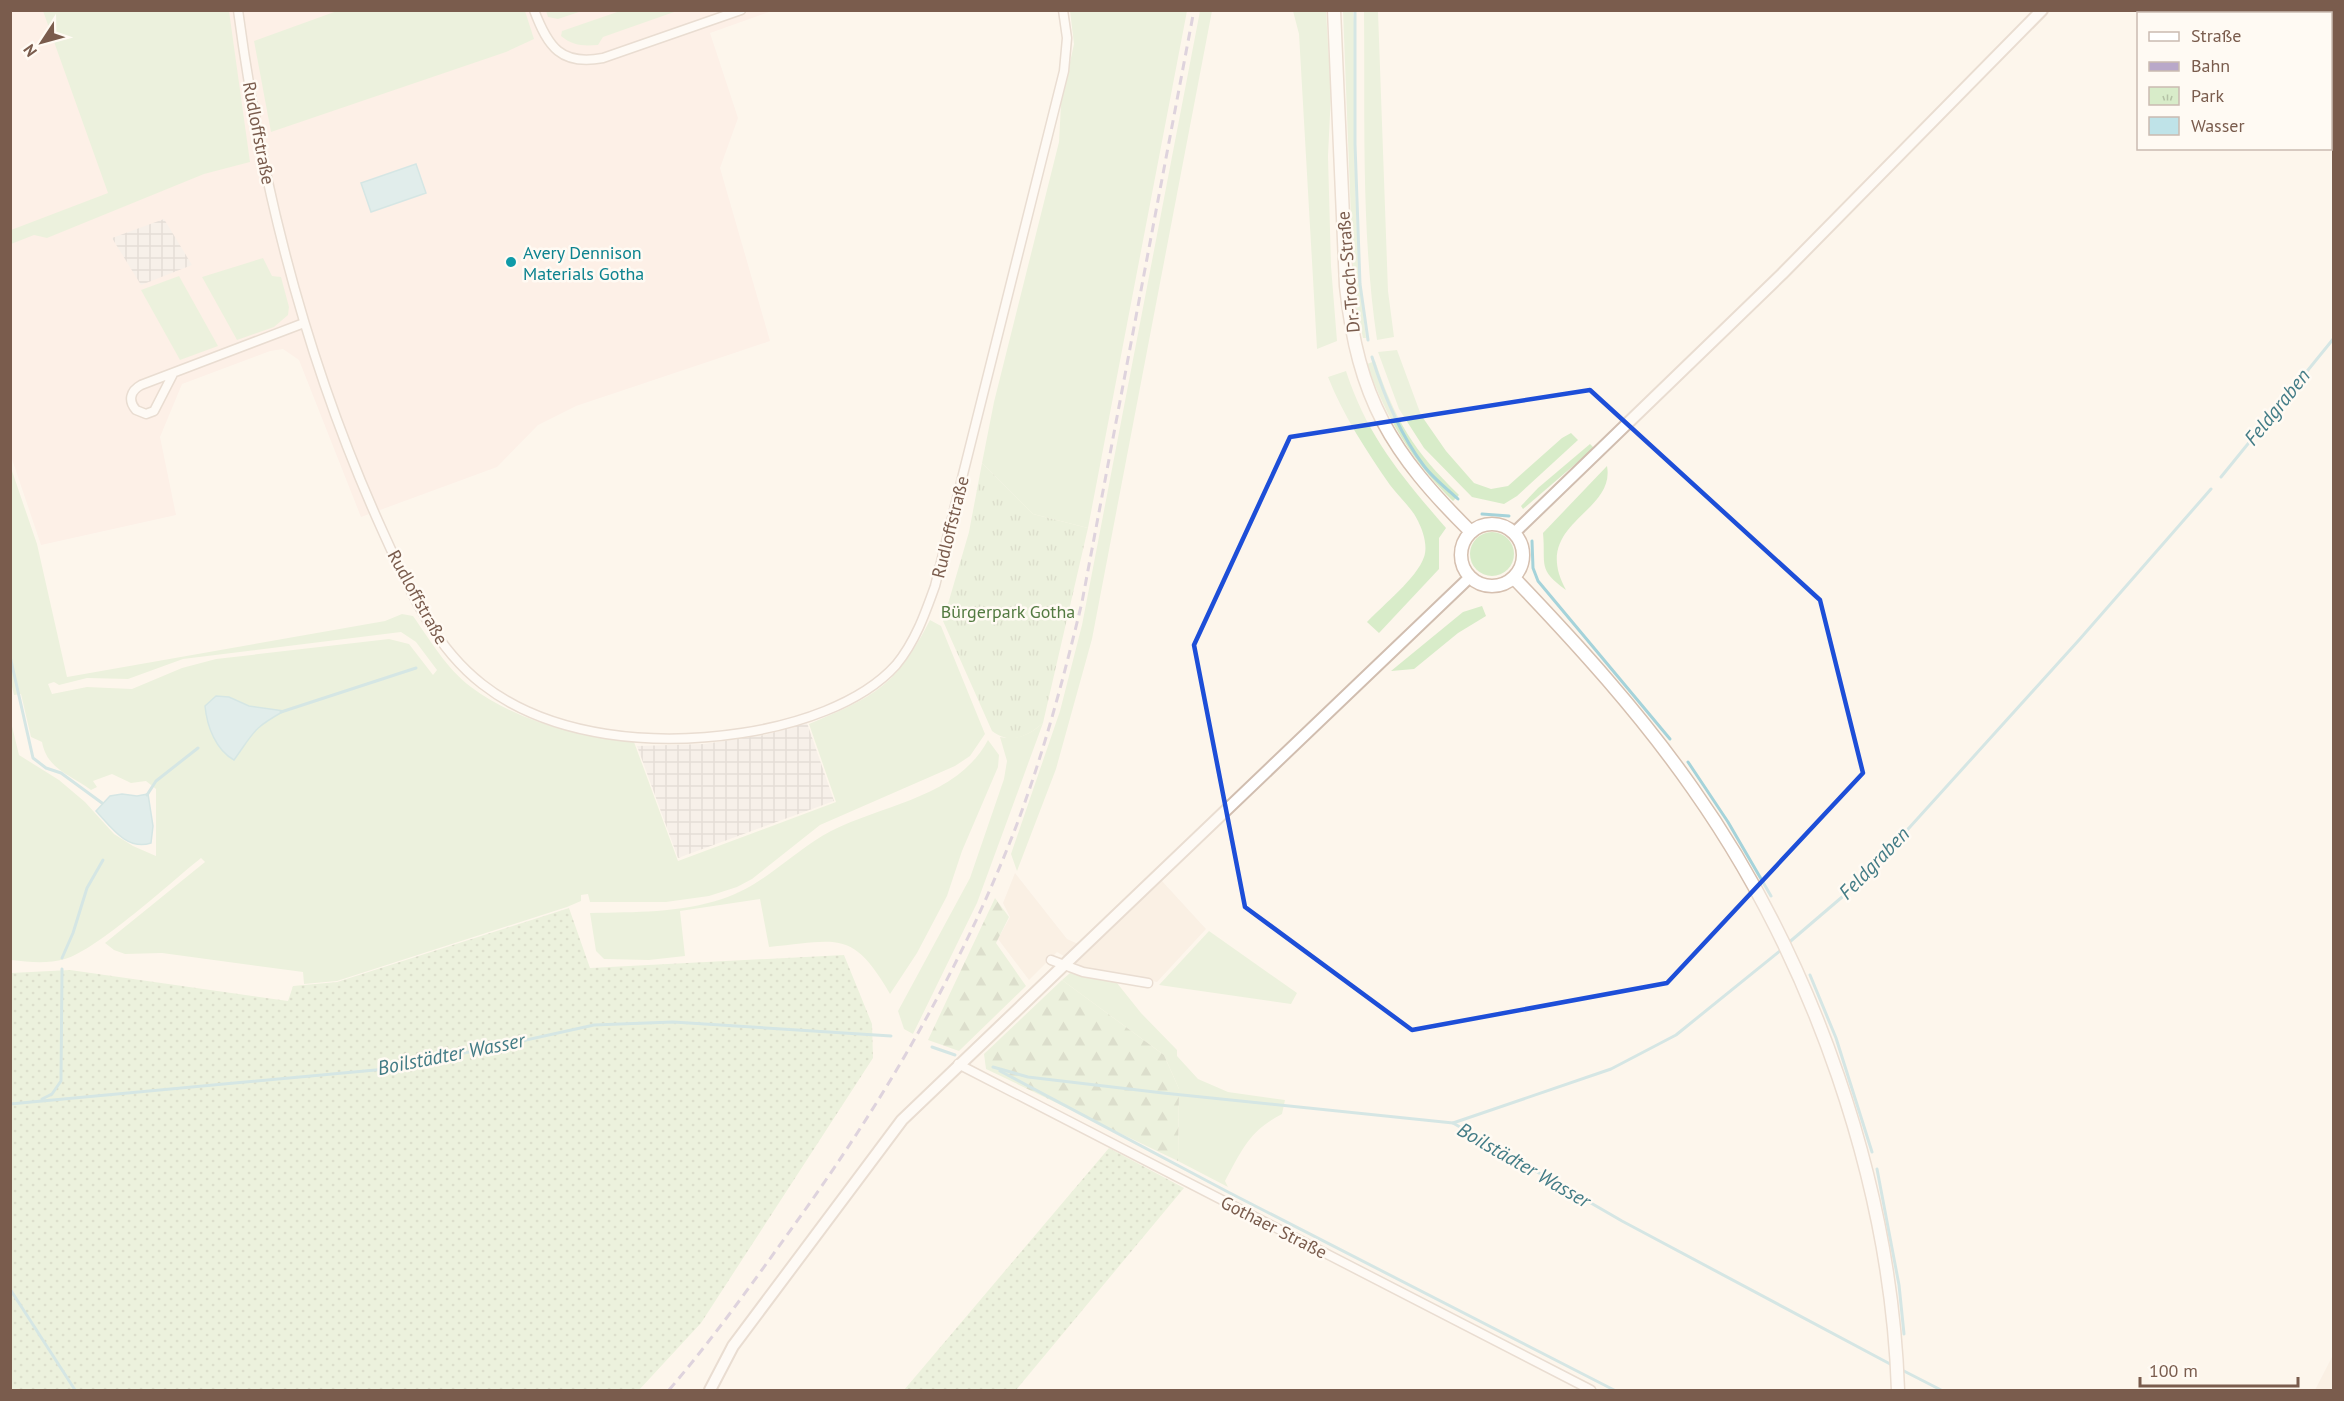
<svg xmlns="http://www.w3.org/2000/svg" width="2344" height="1401" font-family="'PT Sans',sans-serif">
<style>
.residential{fill:#f5e8da}
.commercial{fill:#fde8e0}
.industrial{fill:url(#industrial-grid)}
.grass{fill:#d8ecc9;fill-rule:evenodd}
.forest{fill:url(#forest-firs)}
.park{fill:url(#park-tufts)}
.garden{fill:url(#garden-dots)}
.water{fill:#bfe3e8;stroke:#a5d3da;stroke-width:1.5}
.lines{fill:none;stroke-linecap:round;stroke-linejoin:round}
.stream{stroke:#a5d3da;stroke-width:3}
.minor-casing{stroke:#d1beb0;stroke-width:11}
.tertiary-casing{stroke:#d1beb0;stroke-width:14}
.secondary-casing{stroke:#d6c0b0;stroke-width:15}
.minor{stroke:#fff;stroke-width:8}
.tertiary{stroke:#fff;stroke-width:10}
.secondary{stroke:#fff;stroke-width:12}
.rail{stroke:#b9a8c9;stroke-width:3;stroke-dasharray:9 6;stroke-linecap:butt}
.marked{fill:none;stroke:#1d4ed8;stroke-width:4.5;stroke-linejoin:round}
.culture-dot{fill:#0f9aa8;stroke:#fffaf3;stroke-width:2}
.labels{text-anchor:middle;dominant-baseline:central;stroke-width:5;stroke-linejoin:round;paint-order:stroke}
.street-label{font-size:18px;fill:#7a5c4d;stroke:#fffaf3}
.culture-label{font-size:18px;fill:#0d838f;stroke:#fffaf3;text-anchor:start}
.park-label{font-size:18px;fill:#537a41;stroke:#fffaf3}
.water-label{font-size:20px;font-style:italic;fill:#437c86;stroke:#fffaf3}
</style>
<defs>
<pattern id="industrial-grid" width="8" height="8" patternUnits="userSpaceOnUse" patternTransform="scale(1.5)"><rect width="8" height="8" fill="#efe9e4"/><path d="M0 4h8M4 0v8" fill="none" stroke="#c7c0bb"/></pattern>
<pattern id="forest-firs" width="22" height="20" patternUnits="userSpaceOnUse" patternTransform="scale(1.5)"><rect width="22" height="20" fill="#d8ecc9"/><path d="M5 1l3.5 6h-7zM16 11l3.5 6h-7z" fill="#b4c2a5"/></pattern>
<pattern id="park-tufts" width="24" height="20" patternUnits="userSpaceOnUse" patternTransform="scale(1.5)"><rect width="24" height="20" fill="#d8ecc9"/><path d="M3 7l-1-3M5 7V3M7 7l1-3M15 17l-1-3M17 17v-4M19 17l1-3" fill="none" stroke="#b4c2a5"/></pattern>
<pattern id="garden-dots" width="8" height="8" patternUnits="userSpaceOnUse" patternTransform="scale(1.5)"><rect width="8" height="8" fill="#d8ecc9"/><path d="M2 2h.1M6 6h.1" fill="none" stroke="#b4c2a5" stroke-width="1.8" stroke-linecap="round"/></pattern>
</defs>
<rect width="100%" height="100%" fill="#fdf6ec"/>
<g class="residential">
<polygon points="1015,873 1067,939 1087,948 1162,881 1206,929 1157,982 1081,966 1057,952 1029,980 998,939 1010,917 1003,903"/>
<polygon points="2333,1355 2333,1390 2315,1390"/>
</g>
<polygon class="commercial" points="10,11 772,11 710,33 738,118 720,168 770,341 576,406 538,425 497,467 361,517 299,360 283,349 270,351 182,384 160,437 176,515 41,545 11,456"/>
<g class="industrial">
<polygon points="164,219 192,265 141,285 112,238"/>
<polygon points="807,723 834,801 678,858 637,746 704,744 764,735"/>
</g>
<g class="grass">
<path d="M 623,10 L 677,11 L 603,37 L 598,45 C 583,46 573,46 561,36 L 562,31 Z"/>
<polygon points="43,11 229,11 250,162 204,174 47,238 34,235 11,244 11,230 108,193"/>
<polygon points="337,11 525,11 534,39 506,52 271,132 254,41"/>
<polygon points="546,11 546,10 582,11 558,19 548,17"/>
<polygon points="1070,11 1187,11 1088,528 1033,514 982,463 994,402 1059,142 1061,104 1074,44"/>
<polygon points="1200,11 1212,11 1092,639 1056,769 1017,871 1011,854 1060,711 1082,625"/>
<polygon points="1293,11 1326,11 1331,94 1328,156 1331,266 1337,341 1317,349 1299,34"/>
<path d="M 1343,11 L 1353,11 L 1354,22 C 1354,128 1353,233 1366,338 L 1363,338 L 1354,295 Z"/>
<path d="M 1364,11 L 1378,11 L 1388,291 L 1394,337 L 1377,340 C 1361,232 1365,120 1364,11 Z"/>
<polygon points="263,258 272,276 281,277 289,307 288,315 274,327 237,340 202,277"/>
<polygon points="179,276 218,346 180,360 141,290"/>
<polygon points="1397,350 1421,415 1446,451 1474,483 1491,489 1508,486 1562,438 1571,433 1578,440 1517,496 1504,504 1472,497 1424,448 1399,409 1378,352"/>
<path d="M 1375,361 C 1396,422 1413,450 1459,495 L 1453,501 C 1412,461 1386,418 1367,364 Z"/>
<path d="M 1346,371 C 1367,436 1402,477 1446,528 L 1439,538 L 1439,569 L 1379,633 L 1367,622 C 1383,605 1417,578 1424,557 C 1428,546 1423,531 1418,521 C 1412,508 1399,497 1390,485 C 1367,452 1343,415 1328,377 Z"/>
<polygon points="1590,444 1594,448 1523,509 1521,506 1538,488"/>
<path d="M 1607,466 C 1616,514 1529,523 1566,590 C 1537,569 1546,565 1543,533 Z"/>
<path d="M 11,468 L 37,544 L 67,677 L 385,621 L 402,614 L 413,616 C 430,640 447,669 471,687 C 520,723 576,735 634,742 L 678,861 L 836,802 L 809,724 C 876,696 896,686 930,620 L 941,626 L 985,734 L 970,756 L 955,766 L 820,825 L 752,879 L 737,887 L 709,896 L 666,902 L 590,902 L 588,894 L 581,895 L 581,901 L 567,907 L 337,981 L 304,984 L 303,972 L 162,953 L 125,954 L 114,950 L 105,943 L 205,862 L 201,858 C 171,882 97,950 65,959 C 47,964 29,962 11,960 L 10,718 L 19,755 L 59,780 L 85,802 L 114,834 L 133,846 L 156,856 L 156,789 L 146,781 L 131,783 L 112,774 L 93,781 L 97,787 L 91,790 C 69,774 47,769 42,742 L 31,737 L 21,694 L 14,695 L 10,678 ZM 401,632 L 416,642 L 437,670 L 433,675 L 409,644 L 389,639 L 216,659 L 182,668 L 132,689 L 87,687 L 52,694 L 48,684 L 54,682 L 59,685 L 87,678 L 128,679 L 183,659 ZM 229,697 L 249,706 L 283,711 C 264,722 251,730 241,751 L 213,737 L 205,706 Z"/>
<circle cx="1492" cy="554" r="22"/>
<polygon points="1482,606 1486,616 1458,633 1414,669 1391,671 1463,612"/>
<path d="M 1043,723 L 977,903 L 913,1034 L 904,1029 L 898,1011 L 970,878 L 1004,779 L 1007,761 L 1000,737 C 1018,740 1029,735 1043,723 Z"/>
<path d="M 988,740 L 999,755 L 998,767 L 962,851 L 947,896 L 917,953 L 890,994 C 852,928 837,941 769,947 L 760,899 L 680,911 L 685,956 L 649,960 L 604,959 L 596,951 L 590,913 C 635,912 679,913 722,899 C 760,887 788,857 822,836 C 877,804 955,801 988,740 Z"/>
<polygon points="1209,931 1297,993 1291,1004 1159,985"/>
<path d="M 1070,973 L 1117,983 L 1141,1013 L 1177,1050 L 1177,1056 L 1198,1079 L 1228,1092 L 1285,1100 L 1282,1114 C 1249,1131 1242,1150 1225,1181 L 1228,1187 L 1178,1161 L 1179,1089 L 1164,1055 L 1062,980 Z"/>
</g>
<g class="forest">
<polygon points="995,898 1009,917 996,943 1026,986 959,1051 928,1040"/>
<polygon points="1062,980 1164,1055 1179,1089 1178,1161 986,1069 984,1054"/>
</g>
<path class="park" d="M 982,463 L 1033,514 L 1088,528 L 1043,723 C 1027,737 1010,745 992,731 L 943,621 L 969,532 Z"/>
<g class="garden">
<polygon points="569,908 590,968 844,955 872,1024 873,1058 701,1323 639,1390 11,1390 11,973 70,970 288,1001 293,986 337,982"/>
<polygon points="1109,1148 1184,1188 1016,1390 904,1390"/>
</g>
<g class="water">
<polygon points="416,164 426,193 371,212 361,183"/>
<path d="M 216,696 L 229,697 L 249,706 L 284,711 C 252,729 255,731 234,760 C 216,750 207,727 205,706 Z"/>
<path d="M 122,794 L 137,796 L 148,794 L 153,826 L 151,843 C 127,851 111,827 96,811 L 110,796 Z"/>
</g>
<g class="lines">
<g class="stream">
<polyline points="1355,10 1355,144 1360,284 1368,340"/>
<polyline points="2286,10 2288,14"/>
<polyline points="2330,68 2331,69"/>
<path d="M 1372,357 C 1384,396 1399,433 1424,466 C 1433,478 1447,489 1458,499"/>
<polyline points="2221,477 2334,338"/>
<polyline points="1482,514 1509,516"/>
<polyline points="1532,541 1533,568 1538,581 1670,739"/>
<polyline points="10,656 33,758 46,768 61,773 102,803"/>
<polyline points="281,712 416,668"/>
<polyline points="1688,762 1728,822 1771,896"/>
<polyline points="147,795 156,781 198,748"/>
<polyline points="1786,945 1862,880 2079,640 2211,489"/>
<polyline points="62,958 73,933 87,888 103,860"/>
<polyline points="1810,975 1836,1038 1872,1152"/>
<polyline points="932,1047 955,1055"/>
<polyline points="993,1067 1028,1077 1163,1093 1453,1123 1622,1221 1892,1365"/>
<polyline points="1000,1071 1228,1192 1614,1390"/>
<polyline points="42,1099 52,1094 61,1081 62,969"/>
<polyline points="10,1104 397,1068 435,1057 476,1051 594,1025 673,1022 891,1036"/>
<polyline points="1453,1123 1611,1069 1676,1035 1781,950"/>
<polyline points="1877,1169 1899,1285 1904,1334"/>
<polyline points="10,1289 75,1390"/>
<polyline points="1900,1369 1941,1390"/>
</g>
<defs>
<g id="minor">
<path d="M 238,10 C 262,191 308,367 383,532 C 408,587 433,646 482,684 C 552,739 657,746 742,733 C 794,725 860,705 896,665 C 915,642 925,614 935,586 L 1064,71 L 1067,38 L 1063,10"/>
<path d="M 534,10 C 548,47 561,66 603,58 L 741,10"/>
<path d="M 173,374 L 154,411 L 146,414 L 136,410 C 128,401 130,391 141,385 L 304,323"/>
<polyline points="1051,960 1083,972 1148,983"/>
<polyline points="958,1064 1591,1390"/>
</g>
<g id="tertiary">
<polyline points="1514,533 1782,274 2042,10"/>
<polyline points="710,1390 733,1346 902,1120 1470,577"/>
</g>
<g id="secondary">
<path d="M 1334,10 L 1346,286 C 1358,399 1391,453 1471,532"/>
<circle cx="1492" cy="555" r="31"/>
<path d="M 1514,578 C 1578,645 1640,713 1693,789 C 1813,959 1891,1183 1898,1390"/>
</g>
</defs>
<use href="#minor" class="minor-casing"/>
<use href="#tertiary" class="tertiary-casing"/>
<use href="#secondary" class="secondary-casing"/>
<use href="#minor" class="minor"/>
<use href="#tertiary" class="tertiary"/>
<use href="#secondary" class="secondary"/>
<path class="rail" d="M 669,1390 C 711,1341 749,1288 787,1235 C 880,1107 960,973 1017,824 C 1044,752 1064,677 1082,602 L 1194,10"/>
</g>
<path d="M0 0H2344V1401H0ZM 1590,390 L 1820,600 L 1863,773 L 1667,983 L 1412,1030 L 1245,907 L 1194,645 L 1290,437 Z" fill="#fdf6ec" fill-opacity=".55" fill-rule="evenodd"/>
<path class="marked" d="M 1590,390 L 1820,600 L 1863,773 L 1667,983 L 1412,1030 L 1245,907 L 1194,645 L 1290,437 Z"/>
<circle class="culture-dot" cx="511" cy="262" r="6"/>
<g class="labels">
<g class="street-label">
<text transform="translate(259 133) rotate(79)">Rudloffstraße</text>
<text transform="translate(1348 272) rotate(-95)">Dr.-Troch-Straße</text>
<text transform="translate(950 527) rotate(-76)">Rudloffstraße</text>
<text transform="translate(418 597) rotate(61)">Rudloffstraße</text>
<text transform="translate(1274 1227) rotate(27)">Gothaer Straße</text>
</g>
<g class="culture-label">
<text x="523" y="252">Avery Dennison<tspan x="523" dy="21">Materials Gotha</tspan></text>
</g>
<g class="park-label">
<text x="1008" y="611">Bürgerpark Gotha</text>
</g>
<g class="water-label">
<text transform="translate(2277 407) rotate(-51)">Feldgraben</text>
<text transform="translate(1874 863) rotate(-46)">Feldgraben</text>
<text transform="translate(451 1054) rotate(-11)">Boilstädter Wasser</text>
<text transform="translate(1524 1165) rotate(30)">Boilstädter Wasser</text>
</g>
</g>
<rect width="2344" height="1401" fill="none" stroke="#7a5c4d" stroke-width="24"/>
<rect x="2137" y="12" width="195" height="138" fill="#fffaf3" stroke="#cabbb1" stroke-width="1.5"/>
<rect x="2149" y="32" width="30" height="9" fill="#ffffff" stroke="#cabbb1" stroke-width="1.5"/>
<text x="2191" y="42" font-size="18" fill="#7a5c4d">Straße</text>
<rect x="2149" y="62" width="30" height="9" fill="#b9a8c9" stroke="#cabbb1" stroke-width="1.5"/>
<text x="2191" y="72" font-size="18" fill="#7a5c4d">Bahn</text>
<rect x="2149" y="87" width="30" height="18" fill="url(#park-tufts)" stroke="#cabbb1" stroke-width="1.5"/>
<text x="2191" y="102" font-size="18" fill="#7a5c4d">Park</text>
<rect x="2149" y="117" width="30" height="18" fill="#bfe3e8" stroke="#cabbb1" stroke-width="1.5"/>
<text x="2191" y="132" font-size="18" fill="#7a5c4d">Wasser</text>
<g transform="translate(42 42) rotate(234)" stroke="#fffaf3" stroke-width="4.5" paint-order="stroke">
<path d="M0-4.5L10 22L0 15L-10 22Z" fill="#7a5c4d"/>
<text y="-9" font-size="16" font-weight="bold" text-anchor="middle" fill="#7a5c4d">N</text>
</g>
<path d="M2140 1377v9h158v-9" fill="none" stroke="#7a5c4d" stroke-width="3"/>
<text x="2149" y="1377" font-size="18" fill="#7a5c4d" stroke="#fffaf3" stroke-width="4.5" paint-order="stroke">100 m</text>
</svg>
